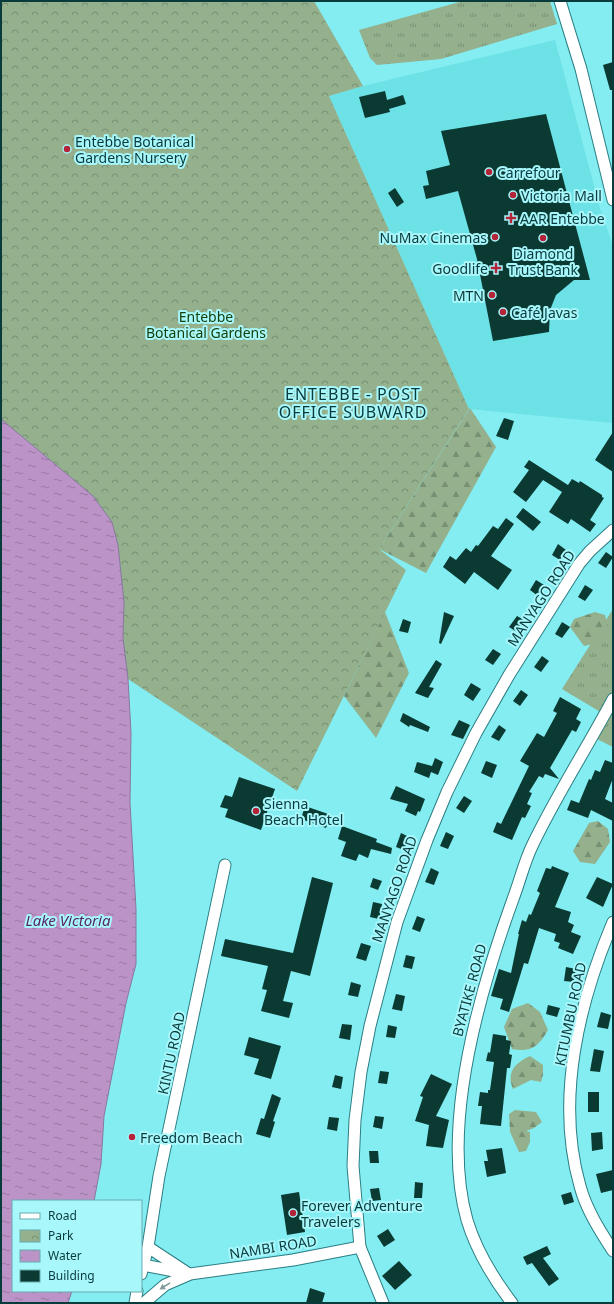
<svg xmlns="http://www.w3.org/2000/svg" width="614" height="1304" font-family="'Noto Sans',sans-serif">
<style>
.built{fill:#6ce1e6}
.grass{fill:url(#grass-tufts)}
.forest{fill:url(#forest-firs)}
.park{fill:url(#park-crowns)}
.water{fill:url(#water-ripples);stroke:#86789d}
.building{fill:#0a3a32}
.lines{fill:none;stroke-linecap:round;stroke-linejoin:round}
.minor-casing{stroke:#2b7e82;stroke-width:13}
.minor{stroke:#fff;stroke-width:11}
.oneway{fill:#849c9e}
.poi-dot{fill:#b52339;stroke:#a7f7fb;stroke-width:1.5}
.labels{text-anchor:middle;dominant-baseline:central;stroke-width:4;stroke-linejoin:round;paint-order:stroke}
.poi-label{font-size:14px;fill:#093a3c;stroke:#a7f7fb;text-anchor:start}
.park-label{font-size:14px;fill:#17400a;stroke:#a7f7fb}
.street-label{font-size:14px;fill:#093a3c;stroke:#a7f7fb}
.water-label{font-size:15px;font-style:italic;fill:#592665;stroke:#a7f7fb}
.quarter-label{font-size:16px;letter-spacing:1px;fill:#093a3c;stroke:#a7f7fb}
</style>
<defs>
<pattern id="grass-tufts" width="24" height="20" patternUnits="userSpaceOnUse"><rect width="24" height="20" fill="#94b08c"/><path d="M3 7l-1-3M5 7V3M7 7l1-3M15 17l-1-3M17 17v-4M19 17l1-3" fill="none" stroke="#779074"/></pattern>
<pattern id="forest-firs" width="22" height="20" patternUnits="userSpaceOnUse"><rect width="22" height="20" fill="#94b08c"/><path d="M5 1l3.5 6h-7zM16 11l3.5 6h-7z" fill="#779074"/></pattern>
<pattern id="park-crowns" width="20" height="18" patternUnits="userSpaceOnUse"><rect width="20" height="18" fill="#94b08c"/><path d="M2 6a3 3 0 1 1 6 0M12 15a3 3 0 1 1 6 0" fill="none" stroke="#779074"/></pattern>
<pattern id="water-ripples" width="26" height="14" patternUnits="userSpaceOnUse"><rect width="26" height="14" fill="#bc93c6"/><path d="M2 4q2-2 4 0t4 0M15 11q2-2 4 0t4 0" fill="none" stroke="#9779a2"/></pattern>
</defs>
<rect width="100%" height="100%" fill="#84edf2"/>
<polygon class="built" points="555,40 600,208 613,246 613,423 469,409 329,96 363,86"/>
<g class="grass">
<polygon points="463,1 550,1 557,24 441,59 377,65 370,58 359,30"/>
<polygon points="613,609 613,692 602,713 562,689"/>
<polygon points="613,708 613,747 597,739"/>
</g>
<g class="forest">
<polygon points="470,408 496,447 426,573 379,549"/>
<polygon points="385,612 409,673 376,738 344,696"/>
<polygon points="595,612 605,615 609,631 594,644 584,646 570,627 574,619"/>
<polygon points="598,821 608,829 610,842 595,864 580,862 573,851 589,823"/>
<path d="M 528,1003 L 540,1012 L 548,1030 C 539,1046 531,1053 512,1049 L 504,1027 L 512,1009 Z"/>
<path d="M 530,1056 L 543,1065 L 543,1075 L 541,1082 L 531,1080 L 513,1089 C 506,1072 515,1063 530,1056 Z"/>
<polygon points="515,1110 536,1112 542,1122 534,1128 526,1131 530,1132 530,1142 526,1151 519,1152 510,1132 509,1114"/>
</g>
<polygon class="park" points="1,1 314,1 363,86 329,96 469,409 379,549 406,570 297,791 128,679 123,638 124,602 118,545 112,522 93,496 1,419"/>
<polygon class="water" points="1,419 93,496 112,522 118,545 124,602 123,638 128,679 131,733 130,803 136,909 136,964 126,1003 104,1116 101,1164 94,1201 13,1201 13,1291 72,1291 68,1303 1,1303"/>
<g class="building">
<polygon points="613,62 613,90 610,90 603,65"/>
<polygon points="385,91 387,100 403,95 406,104 389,109 390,112 365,118 359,97"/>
<polygon points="546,114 590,280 574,280 556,295 550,310 549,332 493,341 477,259 458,191 426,199 423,186 429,185 426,171 450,165 441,131"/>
<polygon points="395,188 404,202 397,207 388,193"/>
<polygon points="504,418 514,421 508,440 496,436"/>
<polygon points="613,432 613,472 595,460"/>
<polygon points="529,460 568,485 572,479 579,483 580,481 602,495 602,497 604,498 590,520 596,524 590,532 571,519 568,524 549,512 562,492 543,480 526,502 513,492 529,470 524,467"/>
<polygon points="523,508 541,522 533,531 516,517"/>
<polygon points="506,518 514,524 491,556 512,570 498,590 474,572 465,584 443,567 450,556 456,560 466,548 471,552 476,545 478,546 493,526 498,529"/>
<polygon points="558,544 566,550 560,560 552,555"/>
<polygon points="606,552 613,557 606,568 598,563"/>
<polygon points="536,580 544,585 538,596 530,590"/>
<polygon points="585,585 593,590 585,601 578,597"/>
<polygon points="444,612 454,616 441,644 439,643"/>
<polygon points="517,616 524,620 517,632 509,627"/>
<polygon points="403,619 411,622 408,633 399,631"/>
<polygon points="562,622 570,627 562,638 555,634"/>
<polygon points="493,649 501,654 493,665 485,660"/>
<polygon points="542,656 549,661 541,672 534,667"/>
<polygon points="436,660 442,664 429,687 434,688 428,698 415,693"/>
<polygon points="471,683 481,689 473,701 464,695"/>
<polygon points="521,690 528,695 520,706 513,701"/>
<polygon points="560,697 581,709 576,719 581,722 576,732 572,730 550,768 559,779 545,774 543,778 539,776 529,792 532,793 527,804 531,806 525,818 522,817 512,840 493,832 497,822 501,824 529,766 520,761 537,733 544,737 557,713 553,711"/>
<polygon points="403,713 430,727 428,732 410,725 409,727 400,721"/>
<polygon points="459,720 470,725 463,739 451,735"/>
<polygon points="499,725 506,730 499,741 491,737"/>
<polygon points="435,758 443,762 438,775 431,772 429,778 414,772 417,762 432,766"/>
<polygon points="605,760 613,763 613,778 605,799 613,803 613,821 591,810 588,818 567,810 571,800 579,803 589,779 591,780 595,770 600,772"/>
<polygon points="486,761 497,765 492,778 481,773"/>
<polygon points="239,777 275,789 261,830 225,817 228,809 220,807 225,795 232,797"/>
<polygon points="396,786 425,799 420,812 418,811 416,816 405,811 408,804 390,799"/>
<polygon points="464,796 472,801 464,813 456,808"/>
<polygon points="305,806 331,815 326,828 301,819"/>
<polygon points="342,826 377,839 376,842 392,848 391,854 371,849 368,858 359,854 356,861 341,856 346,842 338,839"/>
<polygon points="446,832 454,836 448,849 440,846"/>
<polygon points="401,833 409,837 404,850 396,847"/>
<polygon points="552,866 569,873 555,907 571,912 568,922 574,925 571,932 581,936 573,954 558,948 560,943 554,941 556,934 539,928 528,964 524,963 509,1012 500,1009 503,999 491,996 499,969 511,973 519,934 518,934 522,920 526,922 529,914 531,915 540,893 537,891 546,868 551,869"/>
<polygon points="431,868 439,872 434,885 425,882"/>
<polygon points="312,877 333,883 310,976 291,971 283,1001 293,1003 289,1018 261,1011 267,990 262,989 268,966 221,956 225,939 293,953"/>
<polygon points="597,877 613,884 603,907 586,898"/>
<polygon points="373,878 382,881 378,890 370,887"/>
<polygon points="373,902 382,904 379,919 370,917"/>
<polygon points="417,916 425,919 420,932 412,929"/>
<polygon points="361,943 371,946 366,961 356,958"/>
<polygon points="406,955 415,957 412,969 403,967"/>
<polygon points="566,967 576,969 574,982 564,981"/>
<polygon points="351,982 361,985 358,997 348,995"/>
<polygon points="396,994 405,996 402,1011 392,1009"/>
<polygon points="548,1005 560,1008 557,1017 546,1014"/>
<polygon points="601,1012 611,1015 608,1029 597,1027"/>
<polygon points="342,1024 352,1025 350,1040 339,1038"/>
<polygon points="388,1025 397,1027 395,1038 386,1037"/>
<polygon points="493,1034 506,1036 506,1040 511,1041 509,1054 512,1055 510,1068 507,1068 501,1126 480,1124 482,1106 478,1106 480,1092 488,1093 488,1090 490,1090 494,1062 486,1061 488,1052 490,1053"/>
<polygon points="249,1037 281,1046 271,1079 254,1074 259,1059 244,1055"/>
<polygon points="594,1049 604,1051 600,1072 590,1071"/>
<polygon points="380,1071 389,1072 387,1084 378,1083"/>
<polygon points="431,1074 452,1084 436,1116 449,1120 443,1148 426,1146 429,1125 415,1121 423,1097 420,1096"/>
<polygon points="335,1075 343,1077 341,1089 332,1087"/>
<rect x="588" y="1092" width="11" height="20"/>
<polygon points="272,1094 281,1098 273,1121 275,1122 270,1138 256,1134 261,1118 264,1119"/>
<polygon points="375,1116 384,1117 382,1129 373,1127"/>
<polygon points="329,1117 339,1118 337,1131 327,1129"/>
<polygon points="602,1132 603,1149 592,1151 591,1133"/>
<polygon points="502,1148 506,1173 487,1177 484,1161 488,1161 486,1150"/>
<polygon points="369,1151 378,1151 379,1163 370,1163"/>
<polygon points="613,1170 613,1190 601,1193 596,1174"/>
<polygon points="415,1182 423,1183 422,1198 414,1198"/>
<polygon points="379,1188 381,1200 372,1201 370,1189"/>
<polygon points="299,1192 305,1232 287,1235 281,1195"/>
<polygon points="571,1192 574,1202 564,1205 561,1195"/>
<polygon points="388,1229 395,1240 384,1247 377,1236"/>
<polygon points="547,1246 551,1254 543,1258 559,1279 549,1286 532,1263 527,1265 523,1257"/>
<polygon points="399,1261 412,1275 395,1290 382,1276"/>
<polygon points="310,1288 325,1293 322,1303 306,1303"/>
</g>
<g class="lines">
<defs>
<g id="minor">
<polyline points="560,1 581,69 613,200"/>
<path d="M 613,922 C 579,1002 555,1099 580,1186 C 586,1209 600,1231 613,1251"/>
<polyline points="148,1247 186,1272"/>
<polyline points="143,1265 190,1274 293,1260 360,1247"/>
<polyline points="141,1274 148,1247 159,1176 225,865"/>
<polyline points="135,1303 137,1291"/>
<polyline points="144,1303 165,1285 188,1275"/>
<polyline points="383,1303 360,1247 353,1166 355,1120 361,1072 370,1026 397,922 427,840 447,792 476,733 509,675 579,564 590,551 613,530"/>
<path d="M 512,1303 C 493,1278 476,1250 467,1220 C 440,1125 480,990 513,899 C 520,881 524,862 533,844 C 557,794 587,748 613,699"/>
</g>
</defs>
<use href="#minor" class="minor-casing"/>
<use href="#minor" class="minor"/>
</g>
<defs><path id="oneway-solid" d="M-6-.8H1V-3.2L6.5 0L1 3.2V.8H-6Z"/></defs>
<use class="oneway" href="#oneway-solid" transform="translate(165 1286) rotate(148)"/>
<g class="poi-dot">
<circle cx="67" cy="149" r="4"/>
<circle cx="489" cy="172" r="4"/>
<circle cx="513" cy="195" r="4"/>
<path d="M509 212h4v4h4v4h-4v4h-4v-4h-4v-4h4z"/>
<circle cx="495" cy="237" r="4"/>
<circle cx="543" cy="238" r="4"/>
<path d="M494 262h4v4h4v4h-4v4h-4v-4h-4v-4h4z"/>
<circle cx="492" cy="295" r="4"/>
<circle cx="503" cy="312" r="4"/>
<circle cx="256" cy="811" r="4"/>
<circle cx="132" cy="1137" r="4"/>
<circle cx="293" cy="1213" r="4"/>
</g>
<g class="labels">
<g class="poi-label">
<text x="75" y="141">Entebbe Botanical<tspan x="75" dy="16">Gardens Nursery</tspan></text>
<text x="497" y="172">Carrefour</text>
<text x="521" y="195">Victoria Mall</text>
<text x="520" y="218">AAR Entebbe</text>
<text x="487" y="237" text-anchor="end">NuMax Cinemas</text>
<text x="543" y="253" text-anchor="middle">Diamond<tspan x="543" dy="16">Trust Bank</tspan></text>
<text x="488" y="268" text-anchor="end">Goodlife</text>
<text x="484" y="295" text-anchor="end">MTN</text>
<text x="511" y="312">Café Javas</text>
<text x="264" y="803">Sienna<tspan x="264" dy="16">Beach Hotel</tspan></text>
<text x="140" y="1137">Freedom Beach</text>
<text x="301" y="1205">Forever Adventure<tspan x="301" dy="16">Travelers</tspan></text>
</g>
<g class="park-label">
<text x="206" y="316">Entebbe<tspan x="206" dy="16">Botanical Gardens</tspan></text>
</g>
<g class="street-label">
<text transform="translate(541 598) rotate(-57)">MANYAGO ROAD</text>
<text transform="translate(394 889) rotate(-71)">MANYAGO ROAD</text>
<text transform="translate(469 990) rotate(-75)">BYATIKE ROAD</text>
<text transform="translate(570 1014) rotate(-78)">KITUMBU ROAD</text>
<text transform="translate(171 1053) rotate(-78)">KINTU ROAD</text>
<text transform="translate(273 1247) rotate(-9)">NAMBI ROAD</text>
</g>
<g class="water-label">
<text x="68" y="920">Lake Victoria</text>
</g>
<g class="quarter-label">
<text x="353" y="394">ENTEBBE - POST<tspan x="353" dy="18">OFFICE SUBWARD</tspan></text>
</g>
</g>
<rect width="614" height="1304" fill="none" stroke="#093a3c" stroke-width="4"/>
<rect x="12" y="1200" width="130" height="92" fill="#a7f7fb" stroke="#68abaf"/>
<rect x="20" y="1213" width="20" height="6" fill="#ffffff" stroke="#68abaf"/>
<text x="48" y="1220" font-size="12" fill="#093a3c">Road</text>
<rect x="20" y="1230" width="20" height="12" fill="url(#park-crowns)" stroke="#68abaf"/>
<text x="48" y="1240" font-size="12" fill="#093a3c">Park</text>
<rect x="20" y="1250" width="20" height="12" fill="url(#water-ripples)" stroke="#68abaf"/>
<text x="48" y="1260" font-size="12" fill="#093a3c">Water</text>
<rect x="20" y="1270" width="20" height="12" fill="#0a3a32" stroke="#68abaf"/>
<text x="48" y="1280" font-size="12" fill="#093a3c">Building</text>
</svg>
